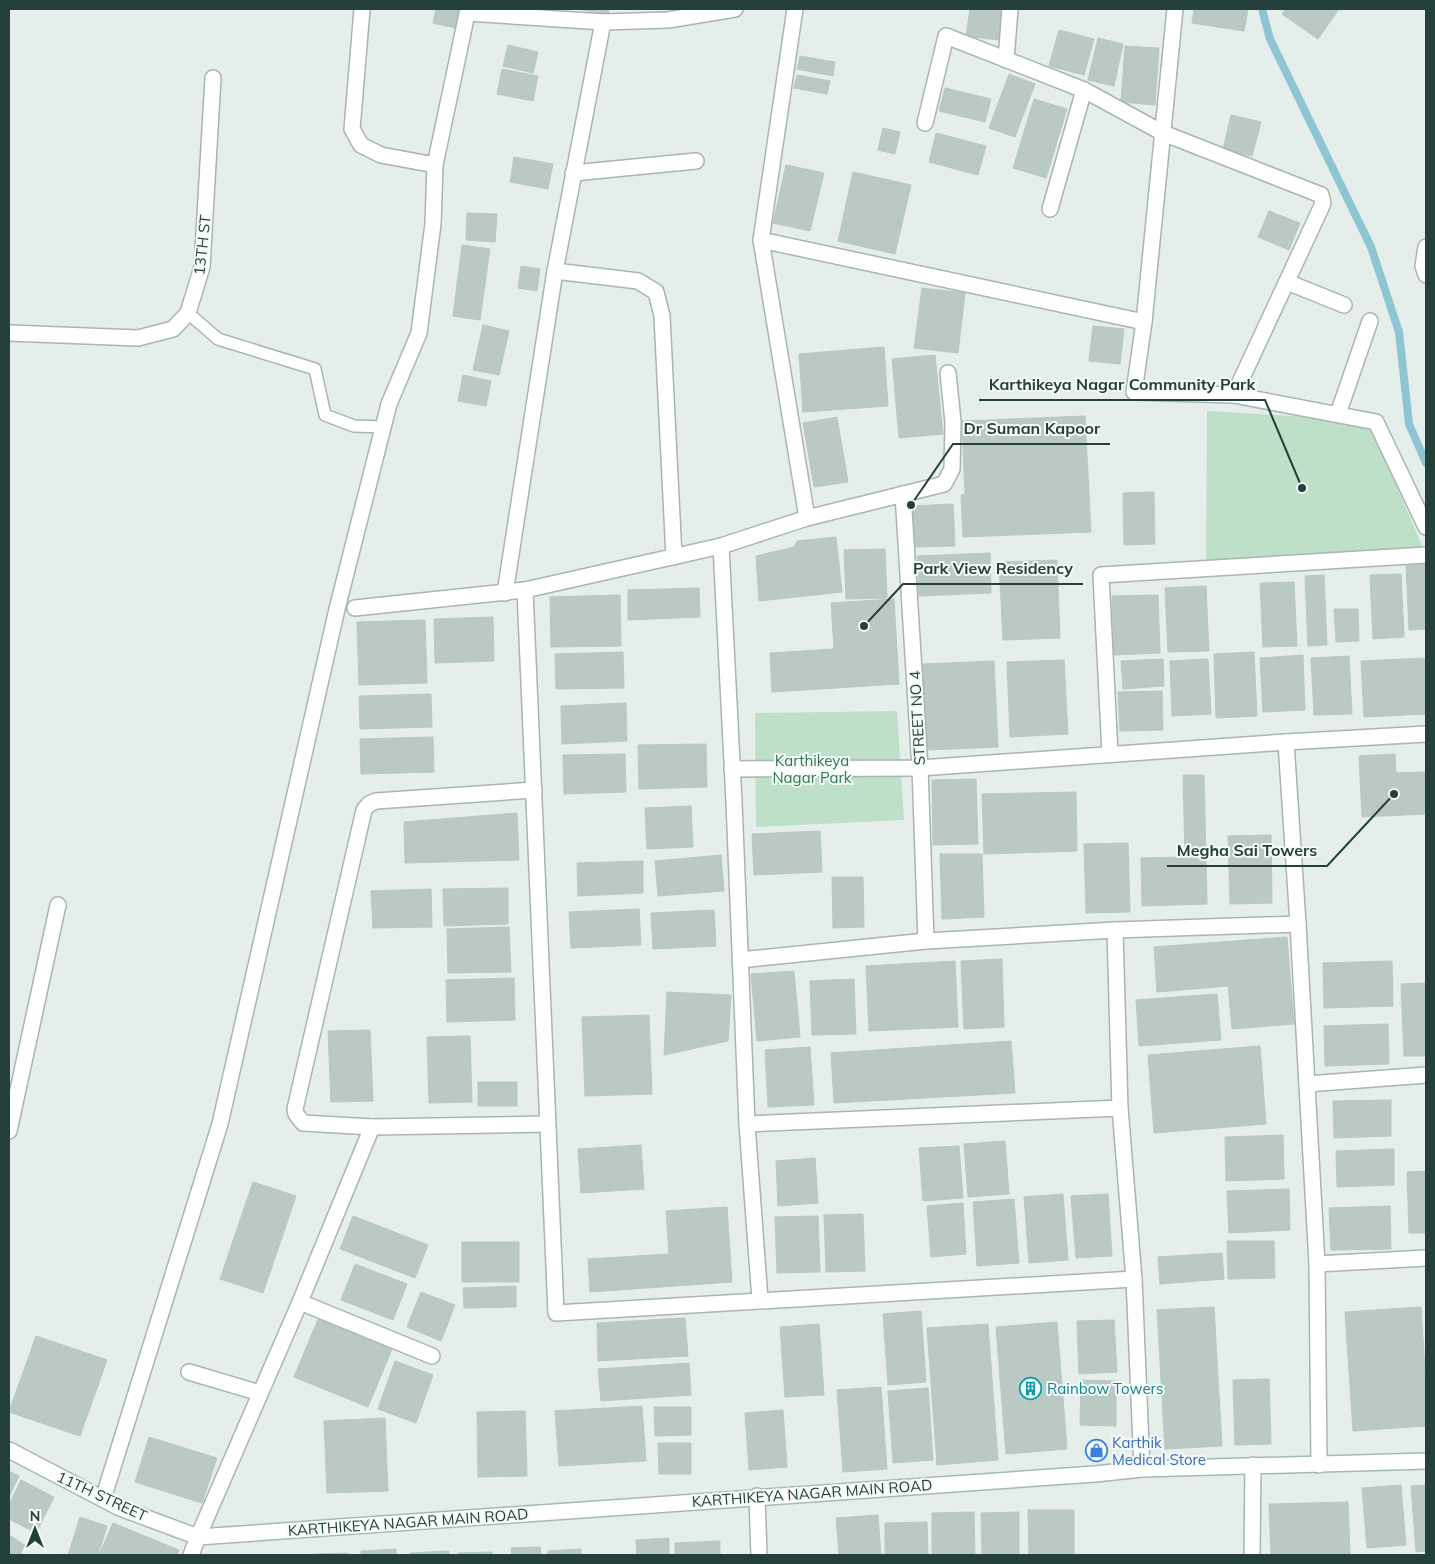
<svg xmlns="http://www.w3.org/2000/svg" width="1435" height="1564" font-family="Mulish,sans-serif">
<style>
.green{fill:#bedfc8}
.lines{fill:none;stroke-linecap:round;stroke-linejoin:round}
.stream{stroke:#8dc5d3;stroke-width:8}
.building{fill:#bac9c3;stroke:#b7c8c2}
.lane-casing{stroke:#a7b6b2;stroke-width:14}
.street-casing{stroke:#a7b6b2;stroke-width:18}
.secondary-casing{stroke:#a3bab3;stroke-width:18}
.lane{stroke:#fff;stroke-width:11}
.street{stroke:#fff;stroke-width:15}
.secondary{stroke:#fff;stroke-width:15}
.labels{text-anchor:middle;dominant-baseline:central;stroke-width:4;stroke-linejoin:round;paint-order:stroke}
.street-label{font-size:15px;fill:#23403a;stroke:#f5faf8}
.park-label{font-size:15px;fill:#2d784d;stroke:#f5faf8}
.culture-label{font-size:15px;fill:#0d838f;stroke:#f5faf8;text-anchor:start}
.shop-label{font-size:15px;fill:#366cbe;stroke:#f5faf8;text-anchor:start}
.leader{fill:none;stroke:#23403a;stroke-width:2}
.callout-dot{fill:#23403a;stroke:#f5faf8;stroke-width:2}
.callout-label{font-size:16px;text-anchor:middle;font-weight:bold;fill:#23403a;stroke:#f5faf8;stroke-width:4;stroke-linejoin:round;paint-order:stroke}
</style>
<rect width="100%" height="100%" fill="#e5eeea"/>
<g class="green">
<polygon points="1207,411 1295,416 1371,426 1424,550 1206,564"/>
<polygon points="897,711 904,820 756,827 755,713"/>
</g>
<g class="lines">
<polyline class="stream" points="1262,9 1270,39 1371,247 1399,332 1409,424 1426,463"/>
</g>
<g class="building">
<polygon points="436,9 459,9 455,28 433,23"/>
<polygon points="582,9 609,9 608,14 582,10"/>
<polygon points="970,9 1003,9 999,40 966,36"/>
<polygon points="1194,9 1248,9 1244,31 1192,23"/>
<polygon points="1286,9 1339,9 1318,39 1282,14"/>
<polygon points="1059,30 1094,39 1084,75 1049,66"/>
<polygon points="1098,38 1123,44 1114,86 1088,80"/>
<polygon points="508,45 538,52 533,73 503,66"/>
<polygon points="1125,46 1159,48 1155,105 1121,102"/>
<polygon points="800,56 835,62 833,76 797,69"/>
<polygon points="502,69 538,76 533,101 497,94"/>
<polygon points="1009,74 1035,84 1015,137 989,128"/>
<polygon points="797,75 830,81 827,94 794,88"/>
<polygon points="945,88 991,99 985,122 939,111"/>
<polygon points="1034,99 1067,109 1046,178 1013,168"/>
<polygon points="1231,115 1261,122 1252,156 1223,149"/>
<polygon points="883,128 900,132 895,154 878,150"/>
<polygon points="936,133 986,146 978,175 929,162"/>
<polygon points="514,157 553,164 548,189 510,182"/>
<polygon points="786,165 824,173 810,231 773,223"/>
<polygon points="853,172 911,185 895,254 838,241"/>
<polygon points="1269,211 1300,223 1289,250 1258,237"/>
<polygon points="467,213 497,214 495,242 466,240"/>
<polygon points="462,245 490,249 480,320 453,316"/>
<polygon points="521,266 540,269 537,291 518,288"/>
<polygon points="922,288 965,293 958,353 914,348"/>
<polygon points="483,325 509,331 499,375 473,370"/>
<polygon points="1093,326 1124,329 1120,364 1089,361"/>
<polygon points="884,347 888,406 803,412 799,354"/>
<polygon points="935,355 943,434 899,438 892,359"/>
<polygon points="463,375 491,381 486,406 458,401"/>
<polygon points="1085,416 1091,532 963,537 961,495 965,494 962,421"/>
<polygon points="837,417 848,482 814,487 803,423"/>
<polygon points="1154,492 1155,544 1124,545 1123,493"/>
<polygon points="953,504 955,546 913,547 911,506"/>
<polygon points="836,537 842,592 759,601 756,556 794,547 797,541"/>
<polygon points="885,549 887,598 846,599 844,550"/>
<polygon points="990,553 991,593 919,596 917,556"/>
<polygon points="1057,560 1060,638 1003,640 999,562"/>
<polygon points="1426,562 1426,629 1409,630 1406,563"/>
<polygon points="1401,574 1404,637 1373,639 1370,575"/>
<polygon points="1324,575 1327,645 1308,646 1305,576"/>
<polygon points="1294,582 1297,646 1263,647 1260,583"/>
<polygon points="1206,586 1209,651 1168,652 1165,588"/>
<polygon points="699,588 700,617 628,620 628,590"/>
<polygon points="620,595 621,646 551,647 550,597"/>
<polygon points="1158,595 1160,653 1114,655 1112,596"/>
<polygon points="894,599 899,684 772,692 770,653 834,649 831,603"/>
<polygon points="1334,609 1358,609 1359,641 1336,642"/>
<polygon points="493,617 494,661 435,663 434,619"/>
<polygon points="425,620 427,683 359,685 357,622"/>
<polygon points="623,652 624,688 556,689 555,654"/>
<polygon points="1254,652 1257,716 1216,718 1214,654"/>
<polygon points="1303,655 1305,710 1263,712 1260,658"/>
<polygon points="1349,656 1352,714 1314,715 1311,658"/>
<polygon points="1426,658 1426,714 1364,717 1361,661"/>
<polygon points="1163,659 1164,686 1123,689 1121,661"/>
<polygon points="1208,659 1211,714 1172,716 1170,661"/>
<polygon points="1064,660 1068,734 1010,737 1007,662"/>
<polygon points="994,661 998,747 926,750 923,664"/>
<polygon points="1162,691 1163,730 1120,731 1118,692"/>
<polygon points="431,694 432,727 360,729 359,696"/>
<polygon points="626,703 627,741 562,744 561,706"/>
<polygon points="433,737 434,772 361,774 360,739"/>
<polygon points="706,744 707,787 639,789 638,745"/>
<polygon points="625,754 626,792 564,794 563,755"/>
<polygon points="1395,754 1396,773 1426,772 1426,814 1362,817 1359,756"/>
<polygon points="1183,775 1204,775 1207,904 1142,906 1141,858 1185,857"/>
<polygon points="976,779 978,844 933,845 932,780"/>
<polygon points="1076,792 1077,851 984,854 982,794"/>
<polygon points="691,806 693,847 647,849 645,808"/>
<polygon points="517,813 519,860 405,863 404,822"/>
<polygon points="820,831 822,872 754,875 752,834"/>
<polygon points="1271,835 1272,903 1230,904 1228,836"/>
<polygon points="1128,843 1130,912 1086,913 1084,844"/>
<polygon points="940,854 982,854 984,917 942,919"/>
<polygon points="721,855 724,891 658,896 655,861"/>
<polygon points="643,861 643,893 578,896 577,863"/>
<polygon points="832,877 863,877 864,927 833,928"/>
<polygon points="508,888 508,924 444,926 443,889"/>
<polygon points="431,889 432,927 373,928 371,891"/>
<polygon points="639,909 641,945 571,948 569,912"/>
<polygon points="714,910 716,946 653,949 651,913"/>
<polygon points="509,927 511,972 448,973 447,929"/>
<polygon points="1287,937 1294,1024 1232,1029 1228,986 1157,992 1154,947"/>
<polygon points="1002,959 1004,1027 964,1029 961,961"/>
<polygon points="955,961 958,1027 869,1031 866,966"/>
<polygon points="1392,961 1393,1006 1324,1008 1323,963"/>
<polygon points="794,971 800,1037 757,1041 751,974"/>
<polygon points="514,978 515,1020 447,1022 446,980"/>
<polygon points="854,979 856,1034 812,1035 810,981"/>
<polygon points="1426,983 1426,1056 1404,1056 1401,984"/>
<polygon points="667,992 731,995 728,1041 664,1055"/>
<polygon points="1217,994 1221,1040 1139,1046 1136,1000"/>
<polygon points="649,1015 652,1094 585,1096 582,1017"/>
<polygon points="1388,1024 1389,1064 1325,1066 1324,1026"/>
<polygon points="370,1030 373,1101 331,1102 328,1031"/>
<polygon points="470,1036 472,1102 429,1103 427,1037"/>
<polygon points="1011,1041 1015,1093 834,1103 831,1053"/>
<polygon points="1260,1046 1266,1124 1154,1133 1148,1055"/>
<polygon points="810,1047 814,1105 768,1107 765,1050"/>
<rect x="478" y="1082" width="39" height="24"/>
<polygon points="1391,1100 1391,1136 1334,1138 1333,1101"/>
<polygon points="1283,1135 1284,1179 1226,1181 1225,1137"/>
<polygon points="1005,1141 1009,1194 968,1197 964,1144"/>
<polygon points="641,1145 644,1189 581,1193 578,1149"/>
<polygon points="959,1146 963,1198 923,1201 919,1148"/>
<polygon points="1394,1149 1394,1185 1337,1187 1336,1151"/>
<polygon points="815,1158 818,1203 778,1206 776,1161"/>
<polygon points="1426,1171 1426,1233 1409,1233 1407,1172"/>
<polygon points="253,1182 296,1196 263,1293 220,1279"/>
<polygon points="1289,1189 1290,1230 1229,1233 1227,1191"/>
<polygon points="1063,1194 1068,1260 1029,1263 1024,1197"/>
<polygon points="1108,1194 1112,1256 1076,1258 1071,1196"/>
<polygon points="1014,1199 1019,1263 977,1266 973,1202"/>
<polygon points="963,1203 966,1254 931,1257 927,1206"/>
<polygon points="1390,1206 1391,1249 1331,1250 1329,1208"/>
<polygon points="727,1207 732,1282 590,1292 588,1259 669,1254 666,1211"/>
<polygon points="863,1214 865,1271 826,1272 824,1215"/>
<polygon points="353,1216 428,1245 415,1278 340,1249"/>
<polygon points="818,1216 820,1272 777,1273 775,1217"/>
<polygon points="1227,1241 1274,1241 1275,1278 1228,1279"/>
<rect x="462" y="1242" width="57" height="40"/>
<polygon points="1222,1253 1224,1279 1160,1284 1158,1257"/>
<polygon points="355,1264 407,1284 393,1320 341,1300"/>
<polygon points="516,1286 516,1307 464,1308 463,1288"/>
<polygon points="421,1292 455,1305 441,1341 407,1327"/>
<polygon points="1214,1307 1222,1446 1165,1449 1157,1310"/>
<polygon points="1421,1307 1426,1385 1426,1426 1353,1431 1345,1312"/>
<polygon points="921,1311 926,1382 888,1385 883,1314"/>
<polygon points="685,1318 688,1356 598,1361 597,1323"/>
<polygon points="318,1319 392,1349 368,1407 294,1377"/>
<polygon points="1114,1320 1117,1372 1079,1374 1077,1321"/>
<polygon points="1057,1322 1067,1449 1006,1454 996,1327"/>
<polygon points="819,1324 824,1395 785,1397 780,1327"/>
<polygon points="988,1324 998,1460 937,1465 927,1328"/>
<polygon points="36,1336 107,1360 80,1436 9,1412"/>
<polygon points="395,1361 433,1375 416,1423 378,1409"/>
<polygon points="689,1363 691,1395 601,1401 598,1369"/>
<polygon points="1269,1379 1271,1444 1235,1445 1233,1380"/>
<polygon points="1081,1380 1116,1381 1116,1426 1080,1425"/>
<polygon points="881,1387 887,1469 843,1472 837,1390"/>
<polygon points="928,1388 933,1460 893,1463 888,1391"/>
<polygon points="642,1406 646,1461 559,1466 555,1411"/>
<polygon points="654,1407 691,1407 691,1435 655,1436"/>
<polygon points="783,1410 787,1467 749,1470 745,1413"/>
<polygon points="525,1411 527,1476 478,1477 477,1412"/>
<polygon points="385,1418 388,1491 327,1493 324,1421"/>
<polygon points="149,1437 217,1458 202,1503 135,1482"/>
<polygon points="658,1443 691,1443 691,1474 659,1474"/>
<polygon points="9,1471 19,1476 9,1497"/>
<polygon points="21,1480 54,1497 36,1533 9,1519 9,1505"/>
<polygon points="1401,1485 1406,1545 1367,1548 1362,1488"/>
<polygon points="1426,1485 1426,1551 1416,1552 1411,1486"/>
<polygon points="1348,1502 1350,1555 1271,1555 1269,1504"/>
<polygon points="1028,1510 1074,1510 1074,1555 1029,1555"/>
<polygon points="974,1512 975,1555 932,1555 932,1513"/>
<polygon points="1019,1512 1019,1555 982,1555 981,1513"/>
<polygon points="878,1515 881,1555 839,1555 836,1518"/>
<polygon points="80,1517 107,1526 98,1555 68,1555"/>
<polygon points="927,1522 928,1555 885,1555 885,1523"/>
<polygon points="113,1523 179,1550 177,1555 99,1555"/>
<polygon points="9,1535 26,1546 21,1555 9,1555"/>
<polygon points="669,1538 669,1555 637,1555 636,1540"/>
<polygon points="720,1541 720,1555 675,1555 675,1543"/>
<polygon points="540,1547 541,1555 512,1555 511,1548"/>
<polygon points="396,1549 396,1555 361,1555 361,1551"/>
<polygon points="581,1549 581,1555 548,1555 548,1551"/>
<polygon points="449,1551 449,1555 410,1555 410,1553"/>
<polygon points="492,1552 492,1555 458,1555 458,1553"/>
<polygon points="348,1553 348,1555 317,1555 316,1554"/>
</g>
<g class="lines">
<defs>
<polyline id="lane" points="188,313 218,339 315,369 325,415 354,426 384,427"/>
<g id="street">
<polyline points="362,9 352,129 361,145 381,155 435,165"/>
<polyline points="795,9 761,240 807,518"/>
<polyline points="1175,9 1144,322 1134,392 1234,395 1376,422 1426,527"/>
<polyline points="468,13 603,22 668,20 735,9"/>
<polyline points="1006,60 1010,9"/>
<polyline points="925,123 946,36 1084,90 1163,133 1321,195 1323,203 1320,210 1234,395"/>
<polyline points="573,173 696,161"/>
<polyline points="1050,209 1084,90"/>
<polyline points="761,240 1144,322"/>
<polyline points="1426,247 1423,266 1426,275"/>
<polyline points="555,271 638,281 656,292 662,316 674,557"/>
<polyline points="1287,282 1344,305"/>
<polyline points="9,333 138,338 173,329 188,313 202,267 213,78"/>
<polyline points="1338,414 1370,321"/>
<polyline points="903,494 920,768 926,941"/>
<polyline points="721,546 734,802 747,1124 760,1300"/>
<polyline points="525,590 556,1313 1134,1279"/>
<polyline points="505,593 555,271 603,22"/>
<polyline points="355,608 525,590 721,546 807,518 944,484 952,469 953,422 948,373"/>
<polyline points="1286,742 1298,924 1317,1264 1319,1465"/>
<polyline points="1110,754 1101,575 1426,555"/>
<polyline points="732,769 920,768 1286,742 1426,734"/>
<polyline points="534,790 376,801 369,804 364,810 295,1109 296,1114 303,1123 372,1127 547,1124"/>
<polyline points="1115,930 1120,1108 1134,1279 1142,1469"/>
<polyline points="740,960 926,941 1115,930 1298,924"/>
<polyline points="1307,1084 1426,1075"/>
<polyline points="747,1124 1120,1108"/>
<polyline points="9,1131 58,905"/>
<polyline points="1317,1264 1426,1258"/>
<polyline points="300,1302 432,1356"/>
<polyline points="189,1372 260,1393"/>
<polyline points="757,1496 759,1555"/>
<polyline points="103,1499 220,1124 337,609 389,404 419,333 433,224 435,165 468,9"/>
<polyline points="191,1555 198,1537 300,1302 372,1127"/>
<polyline points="1252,1555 1253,1465"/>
</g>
<polyline id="secondary" points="9,1450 120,1508 198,1537 1095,1474 1142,1469 1426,1461"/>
</defs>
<use href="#lane" class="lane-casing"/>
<use href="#street" class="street-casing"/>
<use href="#secondary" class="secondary-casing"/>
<use href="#lane" class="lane"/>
<use href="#street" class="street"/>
<use href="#secondary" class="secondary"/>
</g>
<defs>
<symbol id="building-ring" viewBox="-11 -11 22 22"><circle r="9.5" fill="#f5faf8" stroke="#0f9aa8" stroke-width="1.5"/><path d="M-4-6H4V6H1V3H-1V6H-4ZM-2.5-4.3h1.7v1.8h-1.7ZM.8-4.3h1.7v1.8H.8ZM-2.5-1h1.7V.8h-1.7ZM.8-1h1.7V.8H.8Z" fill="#0f9aa8"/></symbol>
<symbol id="shop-ring" viewBox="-11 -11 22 22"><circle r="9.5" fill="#f5faf8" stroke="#3f7fe0" stroke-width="1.5"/><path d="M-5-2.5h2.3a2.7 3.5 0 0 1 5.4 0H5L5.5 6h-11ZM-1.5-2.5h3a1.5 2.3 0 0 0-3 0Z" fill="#3f7fe0"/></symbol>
</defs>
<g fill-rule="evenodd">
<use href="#building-ring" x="1018" y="1376" width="25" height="25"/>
<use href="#shop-ring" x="1084" y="1438" width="25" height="25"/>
</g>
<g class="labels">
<g class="street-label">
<text transform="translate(202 245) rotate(-84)">13TH ST</text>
<text transform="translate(917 718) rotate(-93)">STREET NO 4</text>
<text transform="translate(812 1493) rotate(-4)">KARTHIKEYA NAGAR MAIN ROAD</text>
<text transform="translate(102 1496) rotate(25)">11TH STREET</text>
<text transform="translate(408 1522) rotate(-4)">KARTHIKEYA NAGAR MAIN ROAD</text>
</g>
<g class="park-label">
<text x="812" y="760">Karthikeya<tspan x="812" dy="17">Nagar Park</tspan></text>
</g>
<g class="culture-label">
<text x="1047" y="1388">Rainbow Towers</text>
</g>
<g class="shop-label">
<text x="1112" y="1442">Karthik<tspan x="1112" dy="17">Medical Store</tspan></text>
</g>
</g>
<path class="leader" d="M1302 488L1265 400H979M911 505L953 444H1110M864 626L903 584H1083M1394 794L1327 866H1167"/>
<g class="callout-dot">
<circle cx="1302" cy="488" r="5"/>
<circle cx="911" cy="505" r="5"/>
<circle cx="864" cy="626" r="5"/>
<circle cx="1394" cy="794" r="5"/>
</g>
<g class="callout-label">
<text x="1122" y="390">Karthikeya Nagar Community Park</text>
<text x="1032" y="434">Dr Suman Kapoor</text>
<text x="993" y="574">Park View Residency</text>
<text x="1247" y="856">Megha Sai Towers</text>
</g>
<rect width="1435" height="1564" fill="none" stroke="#23403a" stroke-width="20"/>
<g transform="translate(35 1529)" stroke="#f5faf8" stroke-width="4" paint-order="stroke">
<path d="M0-4L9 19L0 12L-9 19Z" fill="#23403a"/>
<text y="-8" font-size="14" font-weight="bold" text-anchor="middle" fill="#23403a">N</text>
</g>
</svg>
